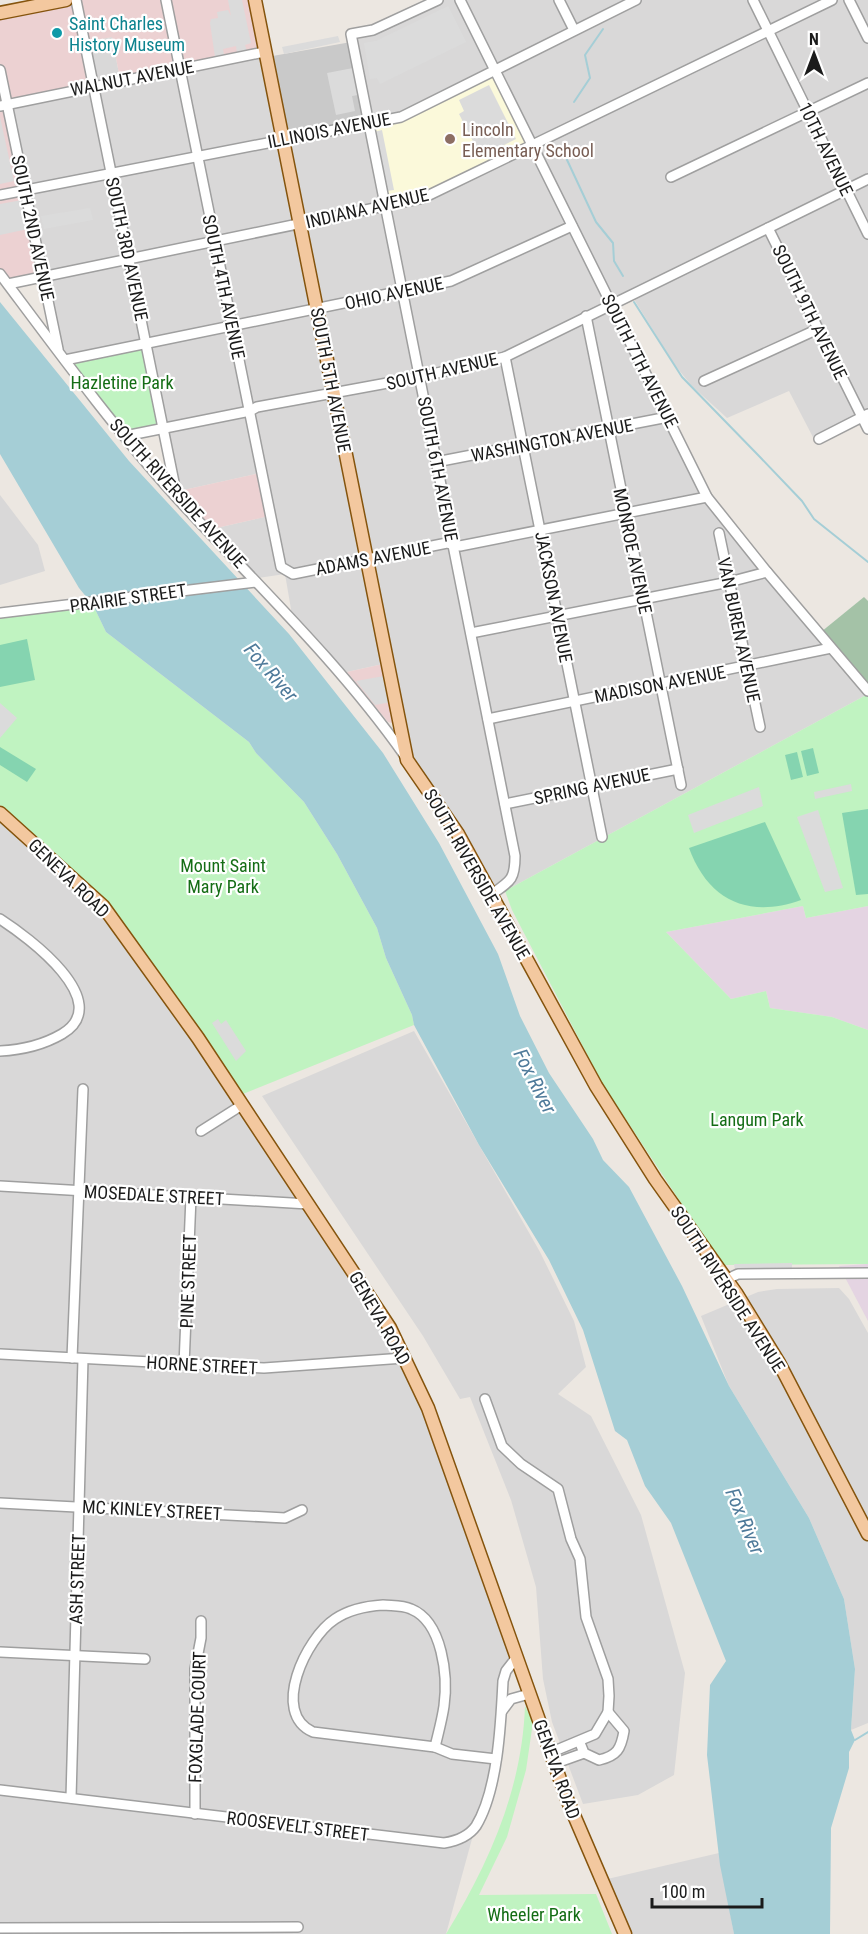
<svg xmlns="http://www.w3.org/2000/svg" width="868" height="1934" font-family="'Roboto Condensed',sans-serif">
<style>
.residential{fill:#d9d8d8}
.commercial{fill:#ecd1d2}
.industrial{fill:#e4d4e2}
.education{fill:#fbf9da}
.religious{fill:#c9c9c9}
.cemetery{fill:#a4c2a7}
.park{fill:#c0f3c1}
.pitch{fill:#85d4b0}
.parking{fill:#dbdbdb}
.water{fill:#a5ced6}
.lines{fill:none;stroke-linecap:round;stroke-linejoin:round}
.stream{stroke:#a5ced6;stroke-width:2}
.minor-casing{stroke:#9f9f9f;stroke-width:12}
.major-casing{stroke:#85540d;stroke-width:15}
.minor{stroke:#fff;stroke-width:9}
.major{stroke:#f3c89f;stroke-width:12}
.culture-dot{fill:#0f9aa8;stroke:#fff;stroke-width:2}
.education-dot{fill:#8d6e63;stroke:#fff;stroke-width:2}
.labels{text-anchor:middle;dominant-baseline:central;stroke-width:4.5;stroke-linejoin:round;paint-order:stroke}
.culture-label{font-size:18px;fill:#0d838f;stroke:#fff;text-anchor:start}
.street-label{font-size:18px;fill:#1b1b1b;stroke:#fff}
.education-label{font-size:18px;fill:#785e54;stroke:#fff;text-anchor:start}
.park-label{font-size:18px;fill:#146d15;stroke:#fff}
.water-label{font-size:20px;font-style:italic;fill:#4e7a9a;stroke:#fff}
</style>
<rect width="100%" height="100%" fill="#ece7e1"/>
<g class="residential">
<polygon points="444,0 555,0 570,30 400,114 371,118 355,40 376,34"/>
<polygon points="561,0 632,0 575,28"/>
<polygon points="642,0 750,0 765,31 533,144 497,70"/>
<polygon points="755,0 828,0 769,29"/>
<polygon points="835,0 868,0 868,424 864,418 816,443 789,391 727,418 692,386 674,364 632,296 612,300 535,148"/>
<polygon points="112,37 120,79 93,85 85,42"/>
<polygon points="263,53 281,138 198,153 181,70"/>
<polygon points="178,71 195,153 26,186 10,106"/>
<polygon points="368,125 383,204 46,274 27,190"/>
<polygon points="531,150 608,302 502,355 336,392 302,225 424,201"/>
<polygon points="298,226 332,393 166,426 67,358 61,350 47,278"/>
<polygon points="610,306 705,496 460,544 369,557 337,395 503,359"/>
<polygon points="333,396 383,664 347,672 292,615 285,574 258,578 212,529 273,515 252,413"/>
<polygon points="248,414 260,473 179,491 167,430"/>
<polygon points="0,495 38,545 45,571 0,585"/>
<polygon points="707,499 868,694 505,891 491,882 457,822 413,757 370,561"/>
<polygon points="0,817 99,905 302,1201 0,1184"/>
<polygon points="414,1031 540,1252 574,1321 586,1367 558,1394 591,1416 641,1515 685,1673 674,1775 638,1795 583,1804 552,1722 543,1679 536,1587 511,1500 470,1397 460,1399 423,1336 262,1096"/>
<polygon points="0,1190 307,1207 376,1315 403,1361 425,1410 513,1657 505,1670 493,1762 446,1934 0,1934 0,1929 282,1923 0,1924"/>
<polygon points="839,1288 849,1299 868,1333 868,1723 851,1730 855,1669 844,1599 809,1518 729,1386 701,1316 758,1292 777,1289"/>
<polygon points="719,1853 734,1934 626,1934 603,1880"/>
</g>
<g class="commercial">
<polygon points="74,0 91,85 8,103 0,64 0,15"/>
<polygon points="77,0 164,0 178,68 120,79 112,37 85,42"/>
<polygon points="168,0 253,0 262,50 181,67"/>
<polygon points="6,106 23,187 0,193 0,108"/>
<polygon points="24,190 43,275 9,282 0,270 0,196"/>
<polygon points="260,473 269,516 212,529 180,497 179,491"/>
<polygon points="383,664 394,718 392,723 388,722 347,672"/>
</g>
<g class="industrial">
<polygon points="803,906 806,918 868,906 868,1030 832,1017 770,1008 766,991 731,999 666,932"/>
<polygon points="868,1264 868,1321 839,1266"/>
</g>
<polygon class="education" points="492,73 528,145 421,196 388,203 372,124 403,119"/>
<polygon class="religious" points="351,42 367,121 283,139 267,57"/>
<polygon class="cemetery" points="864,597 868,601 868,689 821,632"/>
<g class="park">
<polygon points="146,345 162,427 124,435 69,362"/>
<polygon points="93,605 106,632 249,742 256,753 304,802 337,854 377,928 386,958 412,1015 414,1025 243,1094 113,910 0,805 0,615"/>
<polygon points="868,694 868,906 806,918 803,906 666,932 731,999 766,991 770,1008 832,1017 868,1030 868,1264 722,1265 602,1083 512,910 505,891"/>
<path d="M 525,1706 L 533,1722 L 526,1770 L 507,1837 L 479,1895 L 596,1894 L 612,1934 L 446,1934 C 489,1863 522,1790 525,1706 Z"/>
</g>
<g class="pitch">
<polygon points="27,639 35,680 0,687 0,645"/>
<polygon points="0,747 36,769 27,782 0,765"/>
<polygon points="813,748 819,773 807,776 801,751"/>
<polygon points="797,752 803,777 791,780 785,755"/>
<polygon points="868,809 868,894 856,895 842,813"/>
<path d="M 765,822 L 801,900 C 748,919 708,900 689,848 Z"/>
</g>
<g class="parking">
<polygon points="228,0 242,0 251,43 245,45 247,51 237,53 236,46 223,49 224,55 215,57 210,23 211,19 218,18 217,12 228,10 231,16"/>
<polygon points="448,6 466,42 380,84 377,78 370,79 364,43 376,41"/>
<polygon points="338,36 340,42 284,54 282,47"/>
<polygon points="353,68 358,95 352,96 355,111 336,115 327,73"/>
<polygon points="489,85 516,139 481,157 459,114 464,111 459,100"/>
<polygon points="0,117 14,181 0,184"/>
<polygon points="382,130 394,190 386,191 374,132"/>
<polygon points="22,200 28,229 0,235 0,204"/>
<polygon points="90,208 93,220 44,229 41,216"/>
<polygon points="384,676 391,702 375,705 356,681"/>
<polygon points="0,703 17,718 0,738"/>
<polygon points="851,784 852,791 815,799 814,792"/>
<polygon points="759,787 763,806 694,833 688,815"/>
<polygon points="818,810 843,888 825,892 797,817"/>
<polygon points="218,1019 221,1024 226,1020 246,1051 236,1061 212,1023"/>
<polygon points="792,1263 792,1269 735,1270 734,1264"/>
</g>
<polygon class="water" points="0,302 129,461 289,634 383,753 439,843 498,954 520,1016 549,1073 593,1139 603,1160 629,1187 682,1286 729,1386 809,1518 844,1599 855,1669 851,1730 855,1740 849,1752 849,1768 831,1828 830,1934 734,1934 720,1865 707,1755 710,1685 726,1661 671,1523 645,1486 627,1440 615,1431 583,1330 549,1260 479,1145 414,1025 412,1015 386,958 377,928 337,854 304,802 256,753 249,742 106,632 93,605 79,588 0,454"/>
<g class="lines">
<g class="stream">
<polyline points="574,102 590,78 585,55 603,29"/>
<polyline points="561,147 596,222 613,243 614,261 623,276"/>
<polyline points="634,302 682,377 759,456 802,501 814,519 868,562"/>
<polyline points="855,1740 868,1732"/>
</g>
<defs>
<g id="minor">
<polyline points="76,0 177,497"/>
<polyline points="166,0 281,567 293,574 447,543 460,546 707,497"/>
<path d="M 438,0 L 373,30 L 351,34 L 515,856 C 515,879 511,881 492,894"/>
<polyline points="460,0 707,497 767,572 868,691"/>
<polyline points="559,0 574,30"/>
<polyline points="753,0 868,234"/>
<polyline points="849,0 868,38"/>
<polyline points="0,70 58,349"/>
<polyline points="0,106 264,52"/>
<polyline points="671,177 868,83"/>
<polyline points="0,195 401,117 636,0"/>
<polyline points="768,228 868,429"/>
<path d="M 0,274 C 57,350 113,427 177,498 C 255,583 339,662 405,756"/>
<polyline points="8,284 423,198 832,0"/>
<polyline points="586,316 681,785"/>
<polyline points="505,357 602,837"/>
<polyline points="65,360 451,281 572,226"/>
<polyline points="704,381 818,329"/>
<polyline points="125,436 250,411 257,407 420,377 505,357 868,179"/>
<polyline points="819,439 868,414"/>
<polyline points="436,462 668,417"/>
<polyline points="719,533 760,727"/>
<polyline points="0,613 256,582"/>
<polyline points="471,633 729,582 767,572"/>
<polyline points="488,719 831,648"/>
<polyline points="505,804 678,769"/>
<path d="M 0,919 C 28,937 116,1002 62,1034 C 43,1045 21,1050 0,1051"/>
<polyline points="201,1131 242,1105"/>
<polyline points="0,1186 308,1204"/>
<polyline points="725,1280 738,1274 868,1273"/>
<polyline points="0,1354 264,1368 404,1358"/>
<polyline points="72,1358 83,1089"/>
<polyline points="184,1365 191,1197"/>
<polyline points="485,1399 502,1446 521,1464 558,1489 571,1539 580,1559 586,1617 608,1679 609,1696 608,1712 595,1734 552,1752"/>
<polyline points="0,1503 285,1518 302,1510"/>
<path d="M 383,1605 C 393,1606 402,1605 411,1609 C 443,1622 448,1677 444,1706 C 442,1720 438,1734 435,1747 L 313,1732 C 270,1713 306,1638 335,1619 C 350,1609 366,1606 383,1605 Z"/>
<polyline points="0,1652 145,1659"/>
<polyline points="502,1711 511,1699 529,1694"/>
<path d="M 580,1743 L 584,1753 L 599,1760 C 617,1756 621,1749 624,1731 L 608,1712"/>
<polyline points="435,1747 452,1754 496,1759"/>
<polyline points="556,1763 584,1753"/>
<path d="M 0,1790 L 444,1843 C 456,1841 469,1836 476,1826 C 498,1790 501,1722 503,1681 L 506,1671 L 516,1658"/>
<polyline points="71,1798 83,1359"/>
<polyline points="195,1814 195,1669 201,1638 201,1621"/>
<polyline points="0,1928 298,1927"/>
</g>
<g id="major">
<polyline points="255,0 407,760 458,834 596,1086 655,1179 736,1293 779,1363 868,1534"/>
<polyline points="0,13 66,0"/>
<polyline points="0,813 103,906 198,1038 390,1328 428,1408 567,1799 625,1934"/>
</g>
</defs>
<use href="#minor" class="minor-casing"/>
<use href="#major" class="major-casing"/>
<use href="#minor" class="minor"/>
<use href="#major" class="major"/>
</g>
<circle class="culture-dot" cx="57" cy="33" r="6"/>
<circle class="education-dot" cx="450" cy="139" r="6"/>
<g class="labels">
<g class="culture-label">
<text x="69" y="23">Saint Charles<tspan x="69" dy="21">History Museum</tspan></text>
</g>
<g class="street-label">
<text transform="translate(132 78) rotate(-11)">WALNUT AVENUE</text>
<text transform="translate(329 130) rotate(-11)">ILLINOIS AVENUE</text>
<text transform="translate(826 149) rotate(64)">10TH AVENUE</text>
<text transform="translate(367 208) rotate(-13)">INDIANA AVENUE</text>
<text transform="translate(33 228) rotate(78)">SOUTH 2ND AVENUE</text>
<text transform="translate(127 249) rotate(78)">SOUTH 3RD AVENUE</text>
<text transform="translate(224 287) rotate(78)">SOUTH 4TH AVENUE</text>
<text transform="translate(394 293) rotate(-12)">OHIO AVENUE</text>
<text transform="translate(810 312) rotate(64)">SOUTH 9TH AVENUE</text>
<text transform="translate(640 361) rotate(63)">SOUTH 7TH AVENUE</text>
<text transform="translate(442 371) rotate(-13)">SOUTH AVENUE</text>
<text transform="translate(331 380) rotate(79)">SOUTH 5TH AVENUE</text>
<text transform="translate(552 440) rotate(-11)">WASHINGTON AVENUE</text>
<text transform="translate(438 469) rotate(79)">SOUTH 6TH AVENUE</text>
<text transform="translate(178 493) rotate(48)">SOUTH RIVERSIDE AVENUE</text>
<text transform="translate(633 551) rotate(78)">MONROE AVENUE</text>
<text transform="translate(373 558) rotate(-11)">ADAMS AVENUE</text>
<text transform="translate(554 597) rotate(79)">JACKSON AVENUE</text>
<text transform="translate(128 598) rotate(-8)">PRAIRIE STREET</text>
<text transform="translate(739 630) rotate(78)">VAN BUREN AVENUE</text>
<text transform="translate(660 684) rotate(-11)">MADISON AVENUE</text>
<text transform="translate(592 786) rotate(-12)">SPRING AVENUE</text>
<text transform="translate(477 874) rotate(60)">SOUTH RIVERSIDE AVENUE</text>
<text transform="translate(69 878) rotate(44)">GENEVA ROAD</text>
<text transform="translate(154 1195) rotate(3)">MOSEDALE STREET</text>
<text transform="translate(188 1281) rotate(-88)">PINE STREET</text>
<text transform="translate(728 1289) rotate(57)">SOUTH RIVERSIDE AVENUE</text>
<text transform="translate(380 1318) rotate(60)">GENEVA ROAD</text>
<text transform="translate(202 1365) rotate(3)">HORNE STREET</text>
<text transform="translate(152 1510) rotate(3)">MC KINLEY STREET</text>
<text transform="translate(77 1579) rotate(-88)">ASH STREET</text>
<text transform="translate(197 1717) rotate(-88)">FOXGLADE COURT</text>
<text transform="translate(557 1769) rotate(70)">GENEVA ROAD</text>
<text transform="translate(298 1826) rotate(7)">ROOSEVELT STREET</text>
</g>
<g class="education-label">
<text x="462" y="129">Lincoln<tspan x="462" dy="21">Elementary School</tspan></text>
</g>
<g class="park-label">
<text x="122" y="382">Hazletine Park</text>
<text x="223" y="865">Mount Saint<tspan x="223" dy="21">Mary Park</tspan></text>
<text x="757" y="1119">Langum Park</text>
<text x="534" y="1914">Wheeler Park</text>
</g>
<g class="water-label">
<text transform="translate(271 672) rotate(49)">Fox River</text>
<text transform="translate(535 1081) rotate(63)">Fox River</text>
<text transform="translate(745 1521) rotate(67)">Fox River</text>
</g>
</g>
<g transform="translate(814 54)" stroke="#ffffff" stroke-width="4.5" paint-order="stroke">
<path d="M0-4.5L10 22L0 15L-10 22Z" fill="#1b1b1b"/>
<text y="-9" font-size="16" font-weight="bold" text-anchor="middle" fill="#1b1b1b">N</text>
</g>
<path d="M652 1898v9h110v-9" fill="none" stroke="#1b1b1b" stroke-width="3"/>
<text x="661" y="1898" font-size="18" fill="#1b1b1b" stroke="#ffffff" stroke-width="4.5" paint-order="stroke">100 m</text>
</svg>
